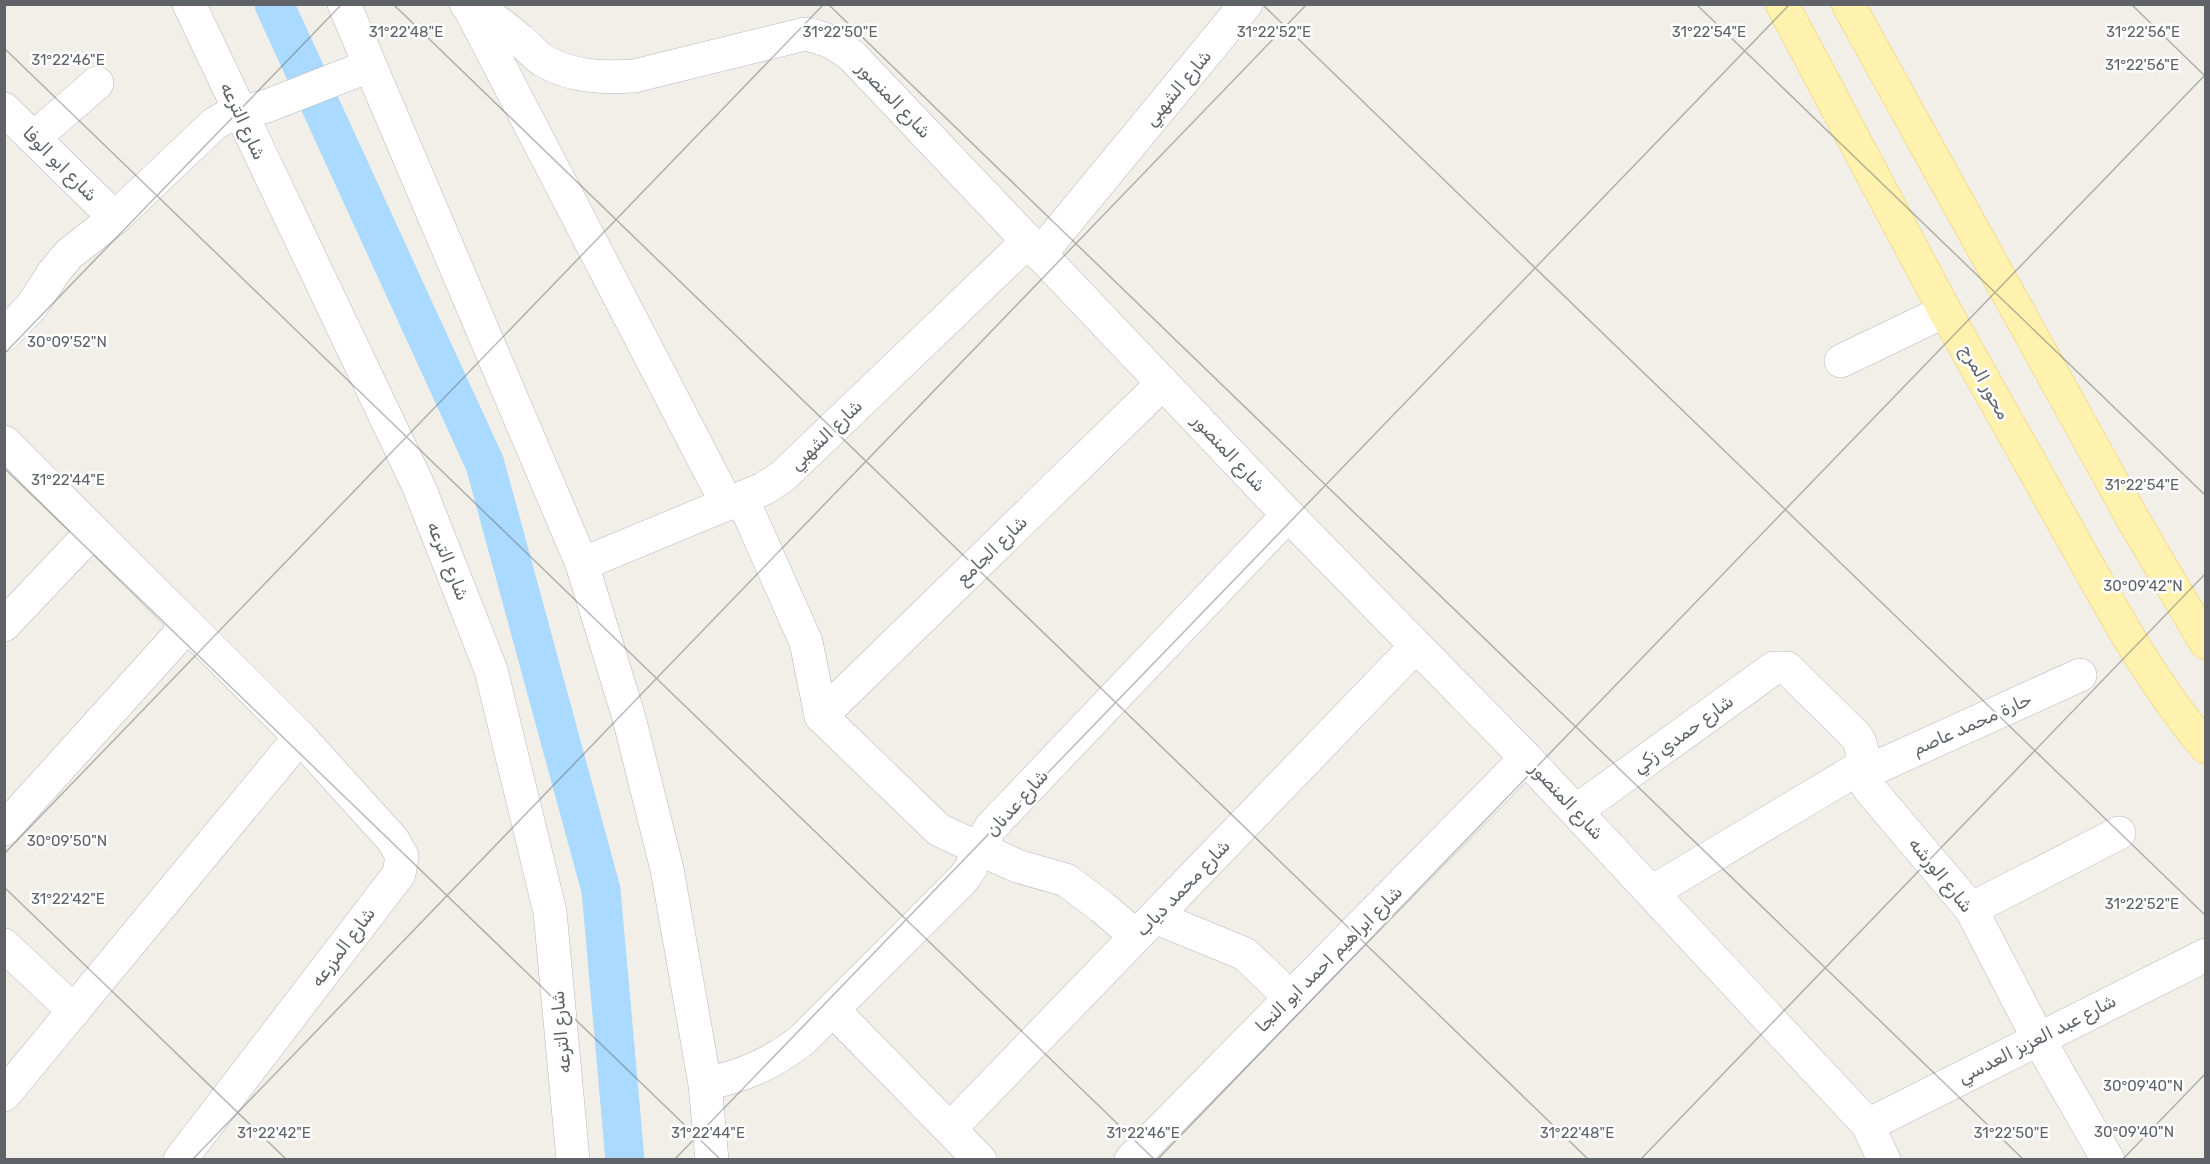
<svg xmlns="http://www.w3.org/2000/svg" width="2210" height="1164" font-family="Rubik,Cairo,sans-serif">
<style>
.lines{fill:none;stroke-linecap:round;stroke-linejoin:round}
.canal{stroke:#aadaff;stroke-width:39}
.minor-casing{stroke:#b5b8bc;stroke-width:34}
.major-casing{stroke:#f2c960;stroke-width:34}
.minor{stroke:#fff;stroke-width:33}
.major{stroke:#fff2af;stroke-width:33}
.ticks{fill:none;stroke:#5f6368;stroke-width:1.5;stroke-opacity:0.45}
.labels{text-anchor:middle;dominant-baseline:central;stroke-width:5;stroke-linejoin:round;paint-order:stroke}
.street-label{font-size:18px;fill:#5f6368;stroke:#fff}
.ticks-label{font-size:15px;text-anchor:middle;fill:#5f6368;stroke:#fff;stroke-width:5;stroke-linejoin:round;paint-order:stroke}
</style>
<rect width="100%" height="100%" fill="#f1efe8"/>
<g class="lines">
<polyline class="canal" points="274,4 485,464 601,890 625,1160"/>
<defs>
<g id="minor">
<polyline points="189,4 419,487 491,670 550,912 573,1160"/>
<polyline points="344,4 582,564 629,718 667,869 705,1084 712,1160"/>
<path d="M 466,4 C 486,12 503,25 520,40 C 528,46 535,56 544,61 C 572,77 603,78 634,76 L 805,34 C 825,38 838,44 853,57 L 1288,515 L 1526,758 L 1868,1125 L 1884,1160"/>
<polyline points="468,5 727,504"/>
<polyline points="4,109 115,218"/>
<polyline points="34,138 97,83"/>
<polyline points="1040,254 1246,4"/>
<polyline points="4,335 32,306 54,272 69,254 115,218 214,124 226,117 267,106 369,66"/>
<polyline points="1841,361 1945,311"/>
<polyline points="4,442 300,737 393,840 402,856 399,874 180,1160"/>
<polyline points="742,498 806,642 821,716 939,830 1017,866 1066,880 1102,907 1136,936"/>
<polyline points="582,564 763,489 782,477 1028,241"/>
<polyline points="4,625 93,531"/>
<polyline points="821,716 1163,383"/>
<polyline points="1864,773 2080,675"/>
<path d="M 1576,811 L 1774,668 L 1787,668 L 1856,736 C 1868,752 1858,771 1868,787 L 1971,909 L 2038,1038 L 2108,1160"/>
<polyline points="4,829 188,625"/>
<polyline points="1652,892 1864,765"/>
<polyline points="1971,909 2119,833"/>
<polyline points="1155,917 1245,954 1291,998"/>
<polyline points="4,945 74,1011"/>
<polyline points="833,1010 980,1160"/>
<path d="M 705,1084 C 743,1076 769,1065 801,1041 L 963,879 C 976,864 980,844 991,827 L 1288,515"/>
<polyline points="4,1095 300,737"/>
<polyline points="1868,1125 2206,955"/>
<polyline points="950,1129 1415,647"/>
<polyline points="1131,1160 1526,758"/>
</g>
<g id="major">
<path d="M 1782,4 L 1945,311 L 2115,614 C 2142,661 2171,706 2206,747"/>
<polyline points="1848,4 2134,521 2206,643"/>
</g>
</defs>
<use href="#minor" class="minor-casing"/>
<use href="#major" class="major-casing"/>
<use href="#minor" class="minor"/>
<use href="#major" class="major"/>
</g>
<path class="ticks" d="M 393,4 L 1589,1160M 828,4 L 2024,1160M 1262,4 L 2206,916M 1696,4 L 2206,496M 2131,4 L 2206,77M 4,48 L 1155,1160M 4,354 L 342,4M 4,468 L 721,1160M 4,854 L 824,4M 4,887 L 287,1160M 192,1160 L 1307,4M 674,1160 L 1790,4M 1157,1160 L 2206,74M 1640,1160 L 2206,573M 2122,1160 L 2206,1073"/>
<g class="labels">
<g class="street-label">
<text transform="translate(1178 88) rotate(-50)">شارع الشهبي</text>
<text transform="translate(894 100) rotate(46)">شارع المنصور</text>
<text transform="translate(243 121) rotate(65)">شارع الترعه</text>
<text transform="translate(60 164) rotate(45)">شارع ابو الوفا</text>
<text transform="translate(1985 382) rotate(61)">محور المرج</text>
<text transform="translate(826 435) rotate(-44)">شارع الشهبي</text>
<text transform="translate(1229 453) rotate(47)">شارع المنصور</text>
<text transform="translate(992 550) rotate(-44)">شارع الجامع</text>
<text transform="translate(448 561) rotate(68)">شارع الترعه</text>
<text transform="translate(1972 724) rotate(-24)">حارة محمد عاصم</text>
<text transform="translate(1683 734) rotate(-36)">شارع حمدي زكي</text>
<text transform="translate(1567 801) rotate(47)">شارع المنصور</text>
<text transform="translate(1017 803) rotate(-48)">شارع عدنان</text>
<text transform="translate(1941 875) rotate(51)">شارع الورشه</text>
<text transform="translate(1183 888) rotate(-46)">شارع محمد دياب</text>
<text transform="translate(343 947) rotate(-53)">شارع المزرعه</text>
<text transform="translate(1329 959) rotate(-45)">شارع ابراهيم احمد ابو النجا</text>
<text transform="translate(561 1032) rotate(-95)">شارع الترعه</text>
<text transform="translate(2037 1039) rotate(-27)">شارع عبد العزيز العدسي</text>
</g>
</g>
<g class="ticks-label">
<text x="2143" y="37">31°22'56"E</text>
<text x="406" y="37">31°22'48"E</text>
<text x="840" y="37">31°22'50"E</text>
<text x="1274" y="37">31°22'52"E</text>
<text x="1709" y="37">31°22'54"E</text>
<text x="68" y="65">31°22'46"E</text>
<text x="2142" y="70">31°22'56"E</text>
<text x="67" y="347">30°09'52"N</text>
<text x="68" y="485">31°22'44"E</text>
<text x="2142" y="490">31°22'54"E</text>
<text x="2143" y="591">30°09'42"N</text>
<text x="67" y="846">30°09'50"N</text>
<text x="68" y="904">31°22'42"E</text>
<text x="2142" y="909">31°22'52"E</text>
<text x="2143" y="1091">30°09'40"N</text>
<text x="2134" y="1137">30°09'40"N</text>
<text x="274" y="1138">31°22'42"E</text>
<text x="708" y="1138">31°22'44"E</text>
<text x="1143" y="1138">31°22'46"E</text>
<text x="1577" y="1138">31°22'48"E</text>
<text x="2011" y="1138">31°22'50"E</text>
</g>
<rect width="2210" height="1164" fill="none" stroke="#5f6368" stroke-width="12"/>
</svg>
